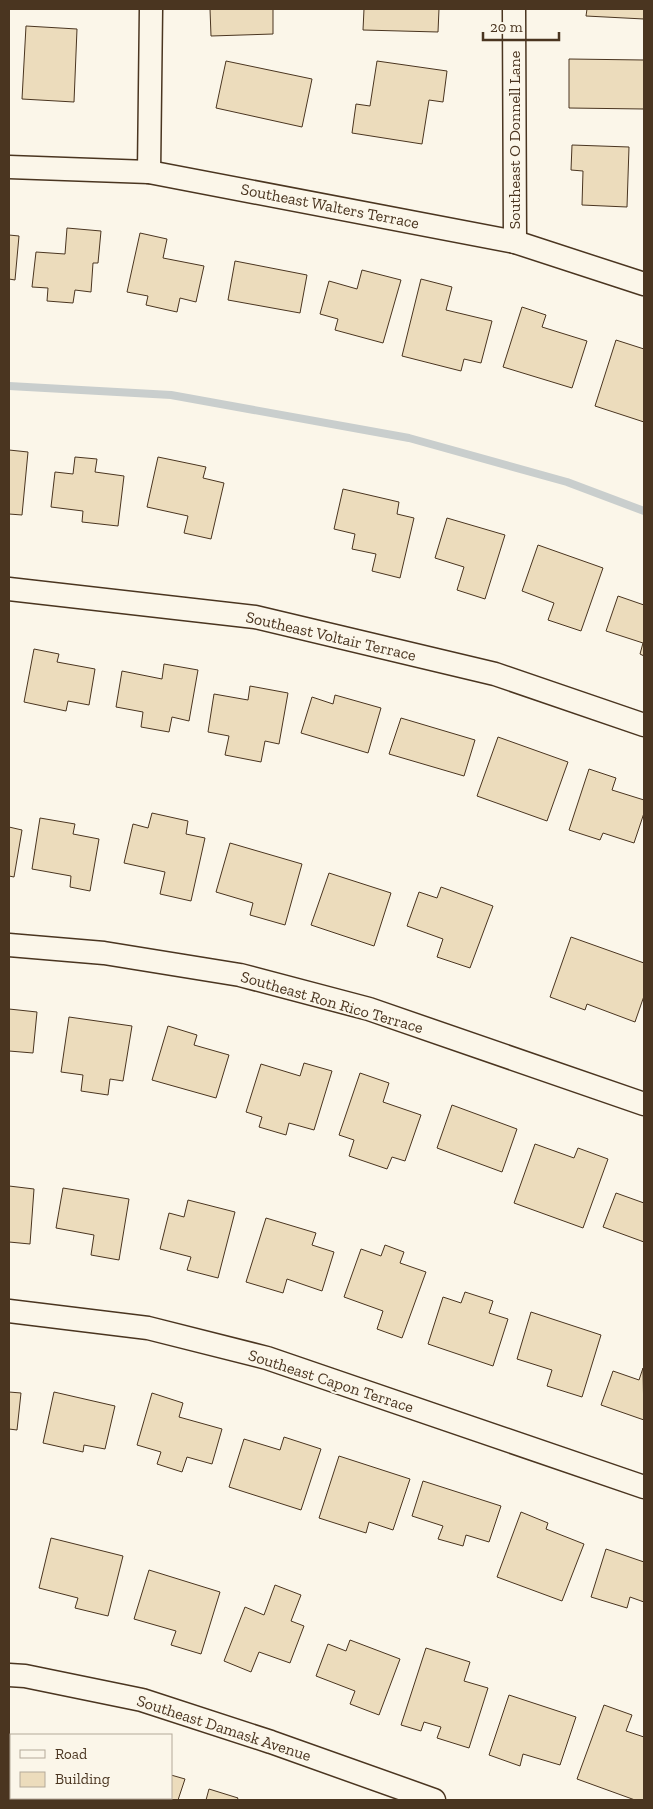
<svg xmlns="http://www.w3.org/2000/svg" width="653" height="1809" font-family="'Zilla Slab',serif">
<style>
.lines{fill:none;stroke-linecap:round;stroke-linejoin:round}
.stream{stroke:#c9cecd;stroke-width:8}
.building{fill:#ecdcbc;stroke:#4a3520}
.minor-casing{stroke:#4a3520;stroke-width:25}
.minor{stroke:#fbf6e9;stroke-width:22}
.labels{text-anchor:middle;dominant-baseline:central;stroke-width:4;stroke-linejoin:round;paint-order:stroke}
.street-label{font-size:16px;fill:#4a3520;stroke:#fbf6e9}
</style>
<rect width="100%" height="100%" fill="#fbf6e9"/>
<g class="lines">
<polyline class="stream" points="9,386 171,395 409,438 567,482 644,511"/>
</g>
<g class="building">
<polygon points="210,9 273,9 273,34 211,36"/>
<polygon points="364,9 439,9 438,32 363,30"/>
<polygon points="587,9 644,9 644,19 586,16"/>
<polygon points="26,26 77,29 74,102 22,99"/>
<polygon points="569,59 644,60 644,109 569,108"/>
<polygon points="226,61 312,79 302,127 216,108"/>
<polygon points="377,61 447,71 443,102 429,100 422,144 352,133 356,104 370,106"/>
<polygon points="572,145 629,147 627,207 582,205 583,171 571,170"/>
<polygon points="67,228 101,231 98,263 93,263 91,292 75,290 73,303 47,301 48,288 32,287 36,252 65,254"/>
<polygon points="140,233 167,239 163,258 204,266 196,302 180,298 177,312 146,305 148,296 127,292"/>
<polygon points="9,235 19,236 15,280 9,279"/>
<polygon points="235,261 307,275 300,313 228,300"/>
<polygon points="362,270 401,280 383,343 335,330 338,319 320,314 329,281 357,289"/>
<polygon points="421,279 452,287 446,310 492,321 481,363 464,359 461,371 402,356"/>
<polygon points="522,307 546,315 542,327 587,341 572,388 503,367"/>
<polygon points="616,340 644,349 644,422 595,406"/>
<polygon points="9,450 28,452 22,515 9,514"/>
<polygon points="75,457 97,459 95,472 124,476 118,526 82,522 83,511 51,507 55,472 73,474"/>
<polygon points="158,457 206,467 203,478 224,483 211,539 184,533 188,516 147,507"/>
<polygon points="343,489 399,502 397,514 414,518 400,578 372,571 376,554 352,549 355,534 334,529"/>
<polygon points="447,518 505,535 485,599 457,590 464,567 435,558"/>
<polygon points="538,545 603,568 581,631 548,620 554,603 522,591"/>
<polygon points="618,596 644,605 644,656 640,654 643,643 606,631"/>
<polygon points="34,649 59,654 57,662 95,669 89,705 68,701 66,711 24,702"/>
<polygon points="164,664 198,670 189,721 172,717 169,732 141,727 143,712 116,707 122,671 162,679"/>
<polygon points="250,686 288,693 279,744 265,741 261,762 225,755 229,736 208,732 214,694 248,700"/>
<polygon points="335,695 381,708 368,753 301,733 312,697 333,704"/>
<polygon points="401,718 475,740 464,776 389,754"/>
<polygon points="498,737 568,762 547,821 477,796"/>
<polygon points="589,769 616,778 612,790 644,800 644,813 634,843 603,833 600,840 569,830"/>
<polygon points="152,813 188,821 186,834 205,838 191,901 160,894 165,872 124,863 133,824 148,828"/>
<polygon points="40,818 75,824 73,834 99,839 90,891 70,887 71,876 32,869"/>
<polygon points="9,827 22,830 14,877 9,876"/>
<polygon points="230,843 302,864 285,925 250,915 253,903 216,892"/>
<polygon points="329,873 391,893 374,946 311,925"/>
<polygon points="441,887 493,906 470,968 437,957 443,939 407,926 419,892 437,898"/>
<polygon points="571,937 644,963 644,996 635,1022 587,1004 585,1010 550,997"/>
<polygon points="9,1009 37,1012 33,1053 9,1051"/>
<polygon points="69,1017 132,1026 123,1081 110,1079 108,1095 81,1091 83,1075 61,1072"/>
<polygon points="168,1026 197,1035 194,1045 229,1055 216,1098 152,1080"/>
<polygon points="304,1063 332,1071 314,1130 289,1123 286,1135 259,1127 262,1117 246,1112 261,1064 300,1076"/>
<polygon points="360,1073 389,1083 383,1102 421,1115 405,1161 392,1157 387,1169 349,1156 354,1140 339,1135"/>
<polygon points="452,1105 517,1129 502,1172 437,1148"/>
<polygon points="535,1144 574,1158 578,1148 608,1159 583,1228 514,1203"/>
<polygon points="9,1186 34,1189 30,1244 9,1242"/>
<polygon points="63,1188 129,1199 119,1260 91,1255 94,1235 56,1228"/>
<polygon points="616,1193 644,1203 644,1242 603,1227"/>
<polygon points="188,1200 235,1212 218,1278 187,1270 191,1257 160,1249 169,1213 184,1217"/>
<polygon points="266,1218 316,1233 312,1245 334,1252 322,1291 287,1279 283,1293 246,1282"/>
<polygon points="385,1245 404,1252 400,1263 426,1272 402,1338 377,1329 383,1311 344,1297 361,1249 381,1256"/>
<polygon points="465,1292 493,1301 489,1313 508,1319 493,1366 428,1344 443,1297 461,1303"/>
<polygon points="531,1312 601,1335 582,1397 547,1386 552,1370 517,1359"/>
<polygon points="643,1368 644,1420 601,1405 613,1371 639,1380"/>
<polygon points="9,1392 21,1393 17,1430 9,1429"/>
<polygon points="54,1392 115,1406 105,1449 84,1445 83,1452 43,1443"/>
<polygon points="152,1393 183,1403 179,1417 222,1429 212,1464 187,1457 182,1472 157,1464 161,1452 137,1445"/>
<polygon points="284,1437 321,1449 301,1510 229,1487 244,1439 280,1450"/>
<polygon points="339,1456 410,1479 393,1530 369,1522 366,1533 319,1518"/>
<polygon points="423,1481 501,1506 489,1542 466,1535 463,1546 438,1539 443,1526 412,1516"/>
<polygon points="521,1512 548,1523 546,1529 584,1544 562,1601 497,1577"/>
<polygon points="51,1538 123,1556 108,1616 75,1608 78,1598 39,1588"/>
<polygon points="606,1549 644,1562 644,1602 630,1597 627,1608 591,1597"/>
<polygon points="149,1570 220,1592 201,1654 171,1645 176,1631 134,1619"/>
<polygon points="275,1585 301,1595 291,1621 304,1626 290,1663 259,1652 251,1672 224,1661 245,1607 264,1615"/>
<polygon points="350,1640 400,1659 379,1715 350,1704 355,1691 316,1676 328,1644 346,1651"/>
<polygon points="426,1648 470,1662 464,1681 488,1688 469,1748 437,1738 441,1727 424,1722 421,1731 401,1725"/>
<polygon points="509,1695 576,1717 560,1765 523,1754 520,1766 489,1755"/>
<polygon points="604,1705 632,1715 626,1731 644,1737 644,1800 635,1800 577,1779"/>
<polygon points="171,1775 185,1779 178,1800 100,1800 101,1798 171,1798"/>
<polygon points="209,1789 238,1798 237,1800 206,1800"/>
</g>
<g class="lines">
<defs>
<g id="minor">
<polyline points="514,9 515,242"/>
<polyline points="9,167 149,172 515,242 644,284"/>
<polyline points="149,172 151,9"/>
<polyline points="9,589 255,617 495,674 644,725"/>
<polyline points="9,945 104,953 240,975 369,1009 644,1104"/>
<polyline points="9,1311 148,1328 267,1358 644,1487"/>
<polyline points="9,1675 25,1676 142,1700 271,1742 434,1800"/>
</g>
</defs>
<use href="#minor" class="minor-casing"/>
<use href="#minor" class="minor"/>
</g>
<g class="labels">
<g class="street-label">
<text transform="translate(514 140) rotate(-90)">Southeast O Donnell Lane</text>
<text transform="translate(330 206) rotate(11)">Southeast Walters Terrace</text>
<text transform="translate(331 636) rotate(13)">Southeast Voltair Terrace</text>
<text transform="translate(332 1002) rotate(16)">Southeast Ron Rico Terrace</text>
<text transform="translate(331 1381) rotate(18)">Southeast Capon Terrace</text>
<text transform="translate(224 1728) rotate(18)">Southeast Damask Avenue</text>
</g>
</g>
<rect width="653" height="1809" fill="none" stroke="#4a3520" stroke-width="20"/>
<rect x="10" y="1734" width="162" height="65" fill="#fbf6e9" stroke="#b4a999"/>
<rect x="20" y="1750" width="25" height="8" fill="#fbf6e9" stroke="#b4a999"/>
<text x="55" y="1759" font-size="15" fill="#4a3520">Road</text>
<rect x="20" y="1772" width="25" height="15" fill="#ecdcbc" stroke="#b4a999"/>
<text x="55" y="1784" font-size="15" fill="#4a3520">Building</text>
<path d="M483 32v8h76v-8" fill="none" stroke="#4a3520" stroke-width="2.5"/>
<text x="490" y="32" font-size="15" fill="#4a3520" stroke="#fbf6e9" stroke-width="4" paint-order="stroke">20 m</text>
</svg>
